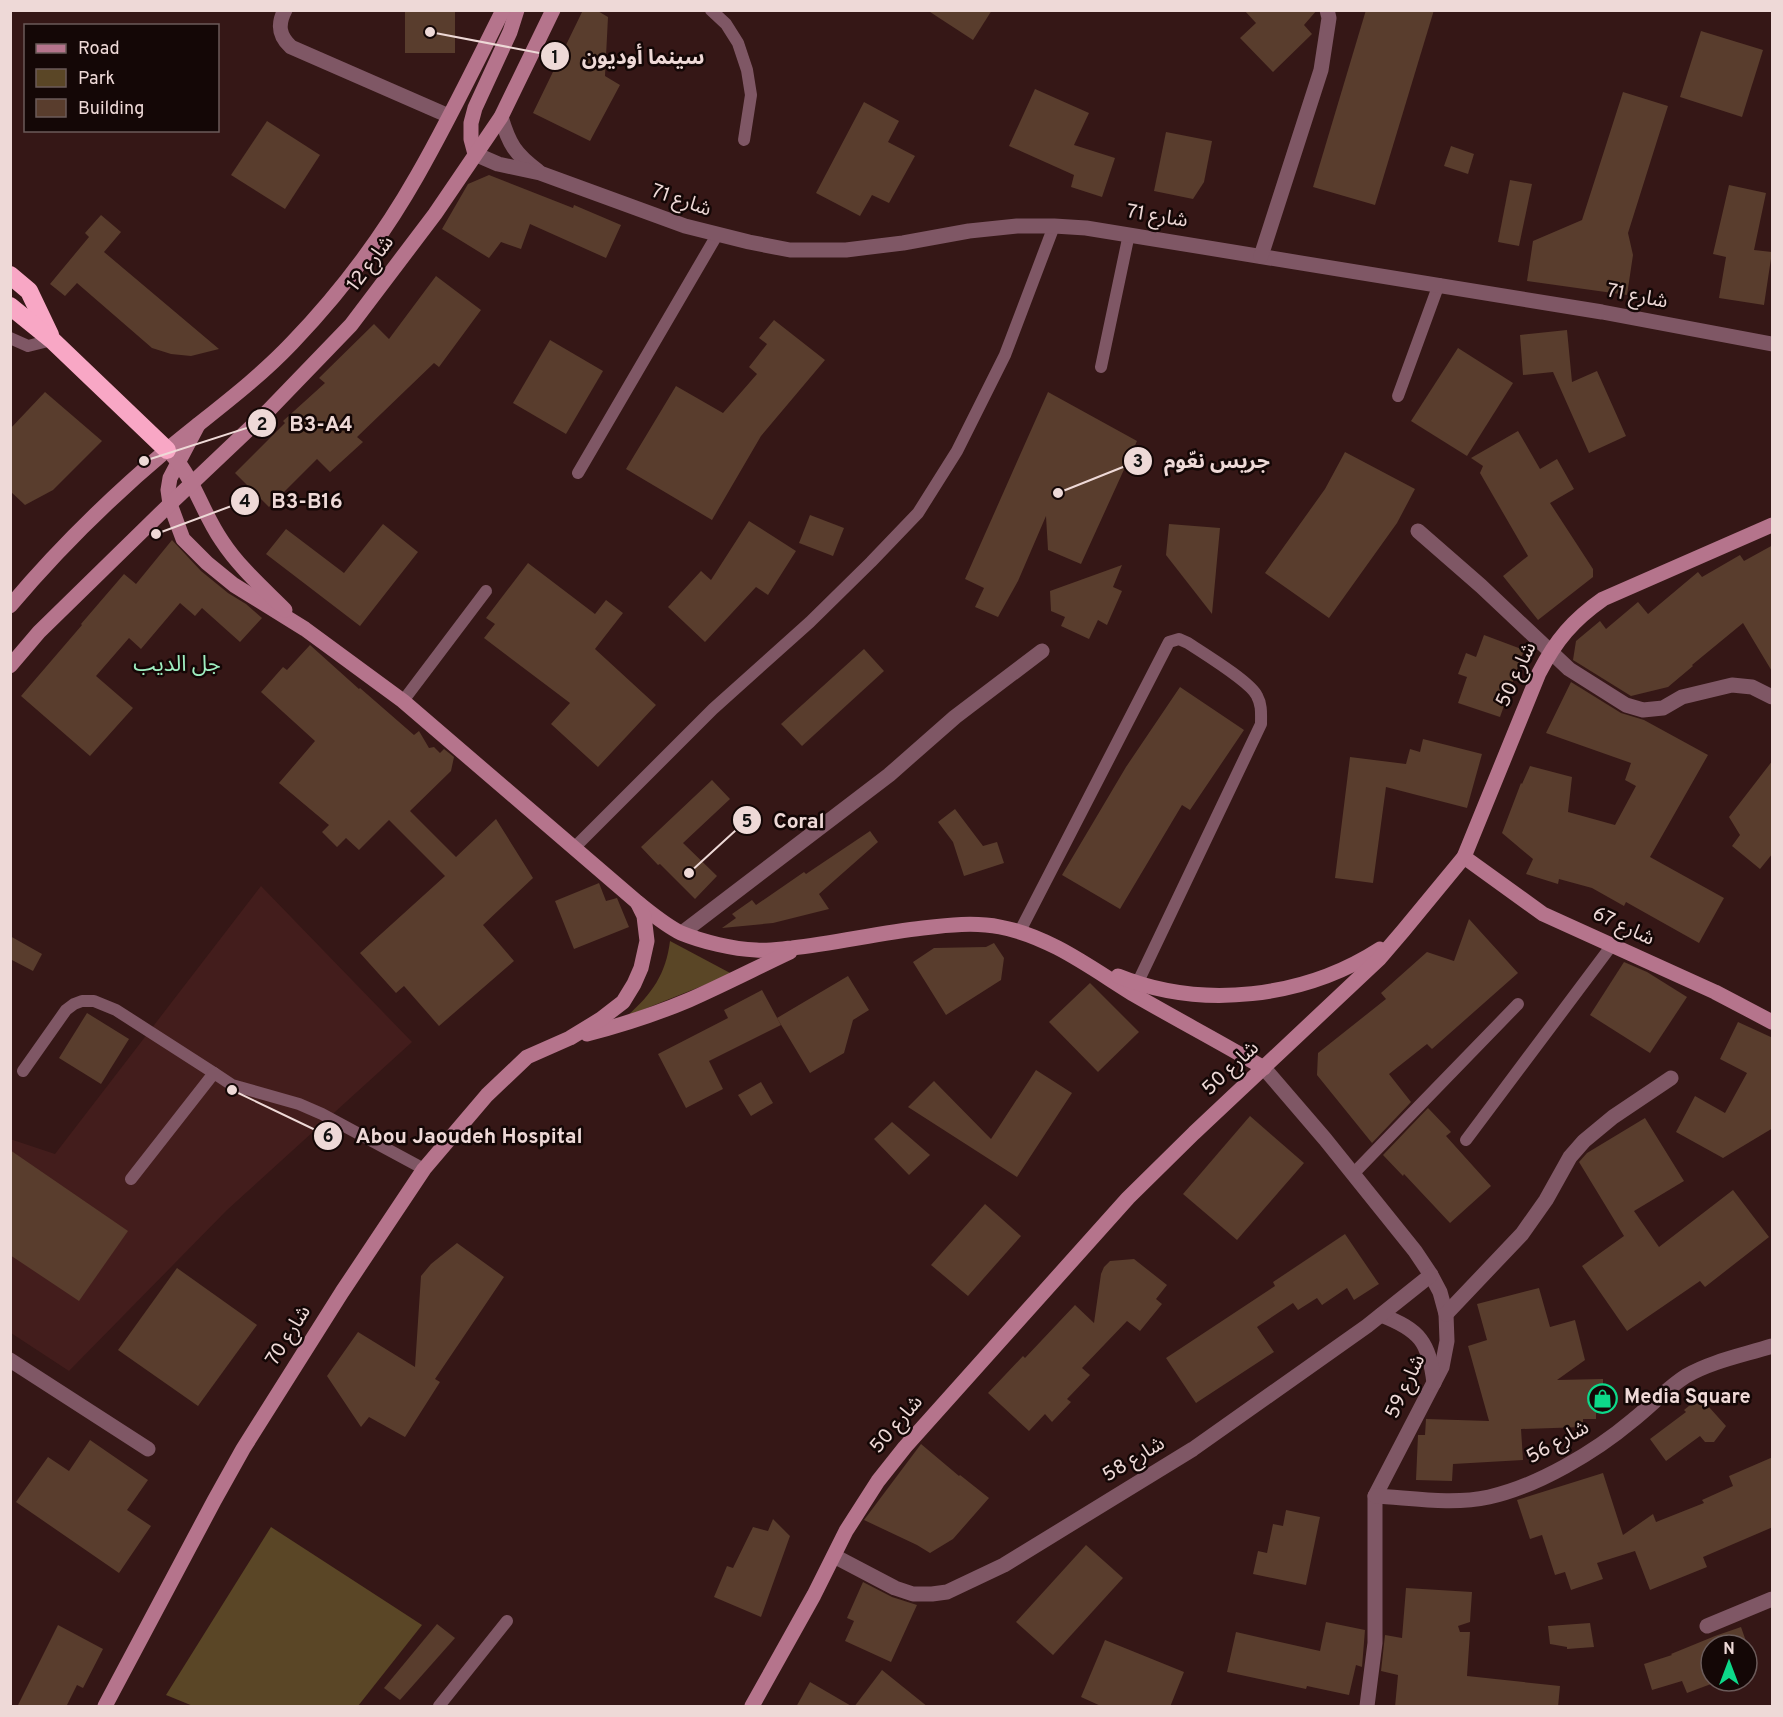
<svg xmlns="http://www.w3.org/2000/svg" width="1783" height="1717" font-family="Overpass,'Noto Sans Arabic',sans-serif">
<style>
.built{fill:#431d1c}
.green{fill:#5a4626}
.building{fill:#593d2d}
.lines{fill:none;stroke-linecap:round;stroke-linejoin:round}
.lane{stroke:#7f5765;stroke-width:12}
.street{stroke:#7f5765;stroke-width:15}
.secondary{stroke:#b5748c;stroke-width:15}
.highway{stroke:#f8a7c5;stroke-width:18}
.labels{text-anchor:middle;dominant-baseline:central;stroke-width:5;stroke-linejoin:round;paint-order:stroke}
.street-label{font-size:20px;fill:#eed9d7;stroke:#140706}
.poi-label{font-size:20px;font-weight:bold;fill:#eed9d7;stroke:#140706;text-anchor:start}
.quarter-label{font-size:22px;fill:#9feec0;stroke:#140706}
.leader{fill:none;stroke:#eed9d7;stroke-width:2}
.callout-dot{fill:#eed9d7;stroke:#140706;stroke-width:2}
.mark-label{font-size:18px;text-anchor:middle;font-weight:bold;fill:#111}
.callout-label{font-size:21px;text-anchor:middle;font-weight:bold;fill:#eed9d7;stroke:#140706;stroke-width:5;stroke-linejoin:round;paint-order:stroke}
</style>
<rect width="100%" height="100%" fill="#351716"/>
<polygon class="built" points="261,886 412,1042 227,1210 69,1371 11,1333 10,1139 55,1154"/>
<g class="green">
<path d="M 670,941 L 732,974 L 627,1016 C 652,994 666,974 670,941 Z"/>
<polygon points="271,1527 422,1625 358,1706 193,1706 166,1695"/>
</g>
<g class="building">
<rect x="405" y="10" width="50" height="43"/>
<polygon points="583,10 596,10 608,17 605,76 620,85 590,141 533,113"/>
<polygon points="927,10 992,10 973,40"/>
<polygon points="1244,10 1317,10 1304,25 1312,34 1273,72 1240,38 1256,23"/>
<polygon points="1366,10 1434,10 1375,205 1313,187"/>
<polygon points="1701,31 1763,50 1742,117 1680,97"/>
<polygon points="1035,89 1089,113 1074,145 1115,158 1102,197 1071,187 1074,175 1009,146"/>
<polygon points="1623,92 1668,106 1628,233 1633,255 1627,295 1527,281 1533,241 1582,220"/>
<polygon points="864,102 899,121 888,142 915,156 889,203 872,195 860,216 816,193"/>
<polygon points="267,121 320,155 285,209 231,175"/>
<polygon points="1166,132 1212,141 1204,182 1193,199 1154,191"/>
<polygon points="1451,146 1474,154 1468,174 1444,166"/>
<polygon points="489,175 573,208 574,205 621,225 606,258 530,224 521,249 501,242 489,258 442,229 468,184"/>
<polygon points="1510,180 1532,184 1519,246 1498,242"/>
<polygon points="1729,185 1766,193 1754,250 1772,252 1764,305 1719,298 1726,257 1713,254"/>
<polygon points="101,215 121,232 104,252 219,349 191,356 171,354 152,348 77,283 65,296 50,284 89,237 85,233"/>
<polygon points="436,276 481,310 439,367 434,363 357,437 363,442 330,472 317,459 269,507 235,473 285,423 283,421 325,383 319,378 374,324 389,339"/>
<polygon points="774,320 825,360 761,436 712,520 626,469 676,386 723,413 757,374 749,367 767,344 759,338"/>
<polygon points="1567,330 1572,382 1597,371 1626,436 1589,453 1553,372 1523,375 1520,335"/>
<polygon points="550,340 603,371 566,434 513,403"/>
<polygon points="1458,348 1513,383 1467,456 1411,421"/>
<polygon points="45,392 102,441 53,490 25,505 10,491 10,429"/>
<polygon points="1048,392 1137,441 1081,564 1048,550 1046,516 1018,581 998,617 975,607 984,588 965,579"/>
<polygon points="1518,431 1540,469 1557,459 1574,489 1550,503 1593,569 1593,577 1538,620 1503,576 1528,556 1480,473 1483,466 1471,458"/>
<polygon points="1345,452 1415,489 1397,523 1329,618 1265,573 1325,489"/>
<polygon points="810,515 844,528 833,556 799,543"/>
<polygon points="749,521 796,551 768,595 756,587 705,642 668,607 701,571 711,580"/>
<polygon points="383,524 418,552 360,626 266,554 286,529 344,573"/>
<polygon points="1169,524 1220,528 1212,614 1166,555"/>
<polygon points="172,540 201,571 228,593 246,604 262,618 240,642 202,608 195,616 180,603 141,649 129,638 96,676 133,708 90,756 21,696 82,625 81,624 124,574 136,584"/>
<polygon points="1773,545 1773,673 1743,623 1692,665 1693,666 1668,687 1631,696 1573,660 1576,641 1600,621 1606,629 1638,602 1648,614 1698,572 1702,577 1740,555 1744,561"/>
<polygon points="528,563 595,614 606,600 623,613 595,649 656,705 598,767 551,724 570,703 484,638 495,624 486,618"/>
<polygon points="1122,565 1113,587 1122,591 1107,625 1098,620 1089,639 1061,626 1065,617 1051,611 1050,591"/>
<polygon points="1484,635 1524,650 1500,717 1458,703 1467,677 1458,674 1466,653 1476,657"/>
<polygon points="310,645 359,689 360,688 414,735 419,731 429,748 434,747 440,753 444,749 454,757 451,771 410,811 456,857 496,819 533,878 483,925 514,961 439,1026 404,986 396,993 360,953 445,876 389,820 359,850 346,838 337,847 322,832 329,825 279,783 315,741 261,692 283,667 287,670"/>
<polygon points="864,649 884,671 802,746 781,724"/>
<polygon points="1571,682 1621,713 1644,720 1708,755 1650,857 1724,898 1699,943 1626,902 1624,906 1592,888 1559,879 1558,884 1526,874 1533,859 1502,833 1521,783 1522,784 1530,766 1572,777 1568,812 1615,825 1636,786 1625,780 1631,763 1546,733"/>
<polygon points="1180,687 1244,730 1190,810 1182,805 1120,909 1062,875 1126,767"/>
<polygon points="1423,739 1482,754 1467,808 1386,787 1373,883 1335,878 1350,757 1406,764 1410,749 1420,752"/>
<polygon points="1773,760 1773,853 1760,869 1732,846 1740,835 1729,817"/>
<polygon points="712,780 730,799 683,843 717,876 695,899 660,864 658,865 641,847"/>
<polygon points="955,809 983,846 997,842 1004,863 964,876 953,842 938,822"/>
<polygon points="870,831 878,842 819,894 829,909 773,923 722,928 736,918 732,914 752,900 756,905 804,872 806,874"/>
<polygon points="599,883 606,901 617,898 629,927 574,949 555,901"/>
<polygon points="1469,919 1518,973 1432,1049 1427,1044 1389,1074 1411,1102 1372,1143 1317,1075 1318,1053 1386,999 1381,993 1427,952 1454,961"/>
<polygon points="10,936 42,954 33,971 10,959"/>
<polygon points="994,943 1004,958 1001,980 946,1015 913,962 934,948 986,947"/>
<polygon points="1624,962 1647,972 1687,997 1650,1053 1590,1015"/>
<polygon points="848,976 869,1010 853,1020 844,1053 810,1073 777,1018"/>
<polygon points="1090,983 1139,1032 1098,1072 1049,1022"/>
<polygon points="762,990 781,1025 709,1061 723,1089 686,1108 658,1054 728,1018 724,1010"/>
<polygon points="87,1013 129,1039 101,1084 59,1058"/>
<polygon points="1738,1022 1773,1038 1773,1128 1723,1158 1676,1132 1695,1096 1725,1113 1747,1073 1720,1059"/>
<polygon points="1036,1070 1072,1093 1017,1177 908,1107 934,1081 991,1139"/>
<polygon points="761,1082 773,1103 751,1116 738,1095"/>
<polygon points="1428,1108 1451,1132 1446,1136 1491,1186 1450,1223 1404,1174 1403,1176 1383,1155"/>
<polygon points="1250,1116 1304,1163 1237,1240 1183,1194"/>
<polygon points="1645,1118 1684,1181 1634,1211 1659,1247 1733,1190 1769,1237 1705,1287 1700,1281 1627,1331 1582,1266 1624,1236 1579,1162 1587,1153"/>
<polygon points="892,1122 930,1155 909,1175 874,1139"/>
<polygon points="10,1150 128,1231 79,1301 10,1255"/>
<polygon points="985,1204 1021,1236 968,1296 931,1265"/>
<polygon points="1345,1234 1379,1284 1354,1300 1347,1288 1322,1305 1317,1298 1298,1310 1293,1303 1257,1327 1274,1352 1196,1403 1166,1358 1275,1286 1273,1282"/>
<polygon points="457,1243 504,1277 435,1379 440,1382 405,1437 369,1417 361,1427 327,1376 358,1332 415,1367 421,1276 431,1264"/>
<polygon points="1134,1259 1167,1285 1156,1299 1162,1304 1140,1331 1127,1321 1082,1368 1090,1375 1067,1399 1071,1402 1052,1422 1045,1414 1029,1431 988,1393 1023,1356 1025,1358 1075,1305 1094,1323 1101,1274 1104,1267 1110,1261"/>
<polygon points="177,1268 257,1325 198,1406 118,1350"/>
<polygon points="1539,1288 1550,1327 1575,1320 1585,1360 1557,1380 1603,1379 1603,1403 1596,1403 1596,1419 1583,1419 1583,1427 1521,1429 1523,1460 1453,1464 1452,1481 1416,1480 1418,1435 1425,1435 1426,1419 1489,1421 1468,1346 1487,1340 1477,1304"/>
<polygon points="1700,1397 1726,1426 1714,1442 1705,1442 1700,1436 1666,1461 1650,1439 1686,1412 1684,1410"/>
<polygon points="90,1440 148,1480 127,1510 151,1526 119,1573 16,1502 48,1457 69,1471"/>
<polygon points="921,1444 959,1476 960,1475 989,1498 953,1539 930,1553 917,1545 864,1520"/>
<polygon points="1773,1457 1773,1527 1703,1557 1707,1567 1650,1590 1635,1551 1597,1563 1603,1579 1571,1590 1565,1572 1555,1575 1542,1535 1530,1539 1517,1500 1603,1473 1623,1535 1653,1514 1656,1522 1704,1503 1702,1500 1733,1486 1729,1476"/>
<polygon points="1286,1510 1320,1517 1306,1585 1253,1574 1258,1551 1267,1553 1273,1524 1283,1526"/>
<polygon points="773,1519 790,1536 761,1617 714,1597 727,1566 733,1568 753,1527 768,1531"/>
<polygon points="1086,1545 1123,1578 1053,1655 1016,1622"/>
<polygon points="863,1582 892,1597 917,1605 891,1662 845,1641 854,1621 847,1618"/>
<polygon points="1406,1588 1472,1592 1470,1622 1458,1626 1460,1632 1470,1632 1467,1676 1560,1686 1558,1707 1395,1707 1398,1675 1381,1671 1385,1635 1402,1638"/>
<polygon points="1326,1622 1365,1630 1362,1667 1356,1665 1349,1695 1307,1686 1306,1689 1227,1672 1236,1632 1320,1651"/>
<polygon points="1590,1623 1594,1647 1567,1649 1567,1647 1550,1644 1548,1626"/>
<polygon points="437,1624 455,1638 400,1700 384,1688"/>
<polygon points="58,1625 103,1649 83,1688 77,1685 66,1707 17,1707"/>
<polygon points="1741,1627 1755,1667 1747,1670 1747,1645 1711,1645 1711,1681 1719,1681 1687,1693 1682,1681 1652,1690 1644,1664 1672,1655 1671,1654 1715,1636"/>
<polygon points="1105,1640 1184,1672 1170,1707 1103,1707 1081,1697"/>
<polygon points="882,1670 928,1707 854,1707"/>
<polygon points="810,1682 853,1707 796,1707"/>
</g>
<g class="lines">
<g class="lane">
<polyline points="711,10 726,24 738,43 747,70 751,95 744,140"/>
<polyline points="10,338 28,346 52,340"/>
<polyline points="1101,367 1129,234"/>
<polyline points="1398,396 1439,284"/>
<polyline points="578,473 717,235"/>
<polyline points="403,701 486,591"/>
<polyline points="574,848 713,709 810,622 871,562 918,513 957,451 1005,355 1054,226"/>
<path d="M 1020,931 L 1169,642 L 1179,639 L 1188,643 C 1203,653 1251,682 1257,696 C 1262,705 1261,714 1261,724 L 1137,984"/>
<polyline points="23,1071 66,1010 74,1004 82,1001 94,1001 116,1010 214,1073"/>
<polyline points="1466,1140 1612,945"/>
<polyline points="1353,1174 1518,1004"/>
<polyline points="131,1179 214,1073 232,1085 299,1104 322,1114 424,1169"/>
<polyline points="439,1706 507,1621"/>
</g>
<g class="street">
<path d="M 285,10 C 277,25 279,36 291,47 L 449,116"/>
<path d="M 501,117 C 509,144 515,154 538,171"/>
<polyline points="475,154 498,164 540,173 685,226 749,242 790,250 846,250 903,243 969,231 1017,226 1054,226 1086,228 1602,312 1772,344"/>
<polyline points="1261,256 1321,70 1329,18 1327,10"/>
<polyline points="1418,531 1481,586 1569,669 1626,705 1643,710 1663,708 1682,697 1732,685 1752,687 1772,697"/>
<polyline points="682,933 889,775 955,717 1042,651"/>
<polyline points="1264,1068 1325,1139 1415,1251 1431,1275 1440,1292 1446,1314 1447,1341 1442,1367 1375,1496 1375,1643 1367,1706"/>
<polyline points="1446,1314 1522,1234 1546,1200 1570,1157 1584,1141 1613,1117 1671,1078"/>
<path d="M 1381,1315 C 1420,1330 1429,1342 1434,1383"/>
<polyline points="10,1360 148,1449"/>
<path d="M 1375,1496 C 1412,1498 1452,1505 1489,1497 C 1538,1486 1595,1452 1633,1420 C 1651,1406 1667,1388 1686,1376 C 1712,1361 1744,1355 1772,1346"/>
<polyline points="834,1556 895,1588 913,1594 932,1594 947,1592 1004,1565 1193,1449 1367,1326 1431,1275"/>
<polyline points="1707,1626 1772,1599"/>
</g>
<g class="secondary">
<polyline points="475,154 471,139 471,123 475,108 510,32 517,10"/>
<path d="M 198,425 L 170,478 L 168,490 L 170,504 L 183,539 L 207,563 L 234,585 L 305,629 L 403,701 L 637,902 C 651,913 665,925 681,933 C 703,942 733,949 756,950 C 768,951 780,949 792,948 C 836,943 879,933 923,928 C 948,925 975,922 1000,927 C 1049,936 1091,968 1133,994 C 1176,1019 1220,1042 1264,1068"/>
<path d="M 173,456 C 195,481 203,514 222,541 C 239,567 263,588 285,610"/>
<path d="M 10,606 C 58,549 111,497 168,449 C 210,414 254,383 292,343 C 340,293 383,236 417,176 C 448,122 475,66 503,10"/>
<polyline points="10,666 39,632 170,504 268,411 351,325 435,214 501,117 553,10"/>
<polyline points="1464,857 1543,914 1715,992 1772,1022"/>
<path d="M 1118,976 C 1202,1010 1304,998 1380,949"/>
<path d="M 587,1034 C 622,1025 656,1014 689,1000 C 723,985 756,968 790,952"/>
<polyline points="105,1706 214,1501 243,1449 342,1292 424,1169 487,1095 527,1057 570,1038 601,1019 623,1002 634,984 641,968 647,941 644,916 638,904"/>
<path d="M 752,1706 L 814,1595 L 846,1531 L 878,1481 L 905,1447 L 1128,1198 L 1194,1133 L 1379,959 L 1403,931 L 1464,857 L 1539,673 C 1556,640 1573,620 1603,599 L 1772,525"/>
</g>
<g class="highway">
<polyline points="10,275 29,291 50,335"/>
<polyline points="10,306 52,340 167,450"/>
</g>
</g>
<defs>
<symbol id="shop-ring" viewBox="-11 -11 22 22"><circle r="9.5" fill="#140706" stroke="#0dd98a" stroke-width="1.5"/><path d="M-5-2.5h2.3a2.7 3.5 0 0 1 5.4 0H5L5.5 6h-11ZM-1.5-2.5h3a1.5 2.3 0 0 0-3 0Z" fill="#0dd98a"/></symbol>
</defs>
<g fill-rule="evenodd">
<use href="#shop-ring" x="1586" y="1382" width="33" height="33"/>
</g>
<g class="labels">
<g class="street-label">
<text transform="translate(681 201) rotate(19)">شارع 71</text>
<text transform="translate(1157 217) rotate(9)">شارع 71</text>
<text transform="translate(371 264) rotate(-53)">شارع 12</text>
<text transform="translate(1637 297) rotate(11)">شارع 71</text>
<text transform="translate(1517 675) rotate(-65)">شارع 50</text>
<text transform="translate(1623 927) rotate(25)">شارع 67</text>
<text transform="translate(1231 1069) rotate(-43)">شارع 50</text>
<text transform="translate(289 1336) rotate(-58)">شارع 70</text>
<text transform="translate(1406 1387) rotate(-65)">شارع 59</text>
<text transform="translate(897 1425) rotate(-49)">شارع 50</text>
<text transform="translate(1558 1443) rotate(-29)">شارع 56</text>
<text transform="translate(1134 1460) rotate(-31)">شارع 58</text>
</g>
<g class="poi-label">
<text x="1624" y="1398">Media Square</text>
</g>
<g class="quarter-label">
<text x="177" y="665">جل الديب</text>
</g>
</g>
<path class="leader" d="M430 32L555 56M144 461L262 423M1058 493L1138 461M156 534L245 501M689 873L747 820M232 1090L328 1136"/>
<g class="callout-dot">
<circle cx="430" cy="32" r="6"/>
<circle cx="144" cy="461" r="6"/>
<circle cx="1058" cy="493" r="6"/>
<circle cx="156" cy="534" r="6"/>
<circle cx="689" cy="873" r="6"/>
<circle cx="232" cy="1090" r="6"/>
<circle cx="555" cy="56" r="15"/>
<circle cx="262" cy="423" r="15"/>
<circle cx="1138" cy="461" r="15"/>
<circle cx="245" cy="501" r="15"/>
<circle cx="747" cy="820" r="15"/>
<circle cx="328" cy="1136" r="15"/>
</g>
<g class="mark-label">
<text x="555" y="63">1</text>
<text x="262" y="430">2</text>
<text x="1138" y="467">3</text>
<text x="245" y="507">4</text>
<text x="747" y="827">5</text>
<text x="328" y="1142">6</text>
</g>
<g class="callout-label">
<text x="643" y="64">سينما أوديون</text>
<text x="321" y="431">B3-A4</text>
<text x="1217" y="468">جريس نعّوم</text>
<text x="307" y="508">B3-B16</text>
<text x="799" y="828">Coral</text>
<text x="469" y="1143">Abou Jaoudeh Hospital</text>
</g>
<rect width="1783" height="1717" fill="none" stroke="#eed9d7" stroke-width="24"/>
<rect x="24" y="24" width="195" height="108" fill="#140706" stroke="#6b5b5a" stroke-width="1.5"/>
<rect x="36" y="44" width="30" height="9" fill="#b5748c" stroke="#6b5b5a" stroke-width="1.5"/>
<text x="78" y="54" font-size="18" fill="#eed9d7">Road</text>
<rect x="36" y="69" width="30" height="18" fill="#5a4626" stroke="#6b5b5a" stroke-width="1.5"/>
<text x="78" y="84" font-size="18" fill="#eed9d7">Park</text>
<rect x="36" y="99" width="30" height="18" fill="#593d2d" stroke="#6b5b5a" stroke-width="1.5"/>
<text x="78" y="114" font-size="18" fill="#eed9d7">Building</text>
<g transform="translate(1729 1663)"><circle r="28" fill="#140706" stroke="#6b5b5a" stroke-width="1.5"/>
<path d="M0-4.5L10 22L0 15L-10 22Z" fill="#0dd98a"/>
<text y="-9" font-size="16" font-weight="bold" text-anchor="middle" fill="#eed9d7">N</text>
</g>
</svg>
